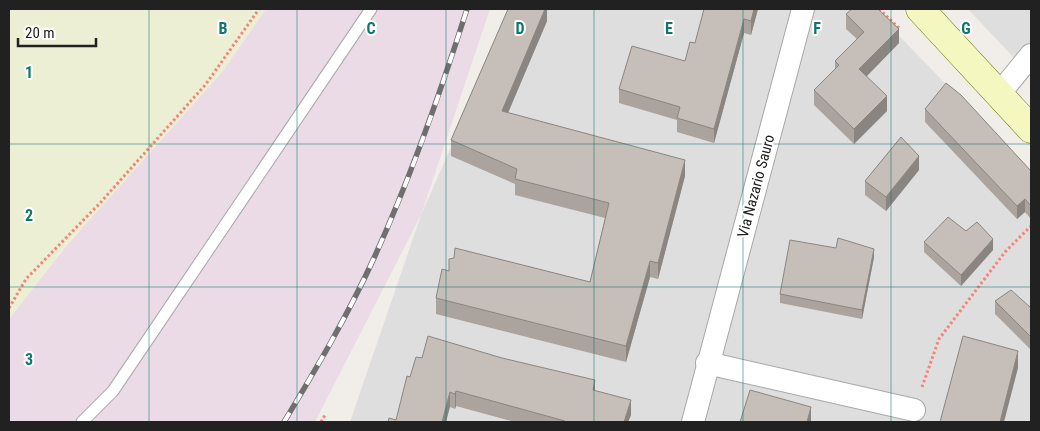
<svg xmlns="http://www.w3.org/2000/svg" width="1040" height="431" font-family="'Roboto Condensed',sans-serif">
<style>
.residential{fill:#dfdede}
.industrial{fill:#eadbe7}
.farmland{fill:#edefd5}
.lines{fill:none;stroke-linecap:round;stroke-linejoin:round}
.lane-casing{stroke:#a8a8a8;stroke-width:13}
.street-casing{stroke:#a8a8a8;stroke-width:24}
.secondary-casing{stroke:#6b770a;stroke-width:29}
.path{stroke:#f48477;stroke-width:3;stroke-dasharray:2.5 2.5;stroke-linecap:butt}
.lane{stroke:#fff;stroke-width:11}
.street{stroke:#fff;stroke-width:22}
.secondary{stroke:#f4f7c0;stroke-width:28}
.rail-casing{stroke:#6f6f6f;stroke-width:5.5}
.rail{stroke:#fff;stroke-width:4;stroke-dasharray:11;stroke-linecap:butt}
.wall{fill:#aaa39e}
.shaded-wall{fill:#8b8581}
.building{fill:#c6beb8;stroke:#8b8581}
.grid{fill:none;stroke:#0f766e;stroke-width:1;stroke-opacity:0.55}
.labels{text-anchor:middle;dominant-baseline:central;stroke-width:4;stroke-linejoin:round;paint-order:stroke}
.street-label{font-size:15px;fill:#212121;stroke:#fff}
.grid-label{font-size:16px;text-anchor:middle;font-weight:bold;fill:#0f766e;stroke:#fff;stroke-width:4;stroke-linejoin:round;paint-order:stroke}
</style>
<rect width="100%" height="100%" fill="#f1eee9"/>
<g class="residential">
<polygon points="512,9 873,9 1031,172 1031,422 350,422 421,215"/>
<polygon points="968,9 1031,9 1031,76"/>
</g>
<polygon class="industrial" points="266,9 490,9 421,215 315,422 9,422 9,319 68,244 222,72"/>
<polygon class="farmland" points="9,9 266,9 222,72 68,244 9,319"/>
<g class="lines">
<defs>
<polyline id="lane" points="82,422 113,391 371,9"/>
<g id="street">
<polyline points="999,94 1031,55"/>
<polyline points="707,363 914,410"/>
<polyline points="693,422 803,9"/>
</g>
<polyline id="secondary" points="920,9 1031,129"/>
</defs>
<use href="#lane" class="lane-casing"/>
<use href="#street" class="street-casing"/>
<use href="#secondary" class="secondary-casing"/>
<g class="path">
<polyline points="879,9 899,28"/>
<polyline points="9,308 26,279 101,202 206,84 259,9"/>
<polyline points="922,387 939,339 1005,252 1031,226"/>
<polyline points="321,422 325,415"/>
</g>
<use href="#lane" class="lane"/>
<use href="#street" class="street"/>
<use href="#secondary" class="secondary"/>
<defs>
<path id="rail" d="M 284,422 C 316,369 348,315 374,258 C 411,177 440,94 467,9"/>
</defs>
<use href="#rail" class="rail-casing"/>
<use href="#rail" class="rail"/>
</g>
<g class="wall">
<polygon points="547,9 547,21 508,113 685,176 658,279 650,277 626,362 436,314 436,298 449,271 590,282 605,218 515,195 515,184 451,156 451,140"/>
<polygon points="704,9 758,9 751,35 744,33 714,143 677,132 677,120 619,103 619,89 685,61 695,43"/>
<polygon points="846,14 899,43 867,76 887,111 854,144 814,105 814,90 835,69 835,61 857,39 846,29"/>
<polygon points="925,109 1031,171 1031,219 1025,212 1017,219 925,122"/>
<polygon points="919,170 886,211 865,195 865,181"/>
<polygon points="966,231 993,250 961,286 924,252 924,242"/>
<polygon points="836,248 874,257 862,319 780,303 780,294"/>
<polygon points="995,301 1030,307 1031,305 1031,350 995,314"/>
<polygon points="422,358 595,391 631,415 628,422 515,422 456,406 455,409 450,407 396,420 410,377"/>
</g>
<g class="shaded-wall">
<polygon points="545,9 547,9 547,21 502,127 502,111"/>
<polygon points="754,9 758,9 751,35 751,21"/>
<polygon points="744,19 744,33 714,143 714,129"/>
<polygon points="899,29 899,43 859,84 859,69"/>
<polygon points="887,96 887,111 854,144 854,129"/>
<polygon points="919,156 919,170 886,211 886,197"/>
<polygon points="685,160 685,176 658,279 658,263"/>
<polygon points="1025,199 1025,212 1017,219 1017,206"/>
<polygon points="993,239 993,250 961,286 961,275"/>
<polygon points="874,249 874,257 862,319 862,310"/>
<polygon points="650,261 650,277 626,362 626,346"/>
<polygon points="1018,351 1018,368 1004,422 1000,422"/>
<polygon points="595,380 595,395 593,390"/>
<polygon points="456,391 456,406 455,409 455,394"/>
<polygon points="450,392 450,407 446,422 442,422"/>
<polygon points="631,400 631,415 628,422 624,422"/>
<polygon points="811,407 811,422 807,422"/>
</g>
<g class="building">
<polygon points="508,9 545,9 502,111 685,160 658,263 650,261 626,346 436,298 442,269 449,271 449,259 454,258 455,248 590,282 609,203 515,179 517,169 451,140"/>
<polygon points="704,9 754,9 751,21 744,19 714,129 677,118 680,107 619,89 632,46 685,61 690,42 695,43"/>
<polygon points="852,9 878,9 899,29 859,69 887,96 854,129 814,90 839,65 835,61 864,32 846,14"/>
<polygon points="946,83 961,95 1031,171 1031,206 1025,199 1017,206 925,109"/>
<polygon points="901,137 919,156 886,197 865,181"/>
<polygon points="948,217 966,231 977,222 993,239 961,275 924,242"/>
<polygon points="838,238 874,249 862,310 780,294 790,240 836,248"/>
<polygon points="1011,290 1030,307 1031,305 1031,337 995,301"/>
<polygon points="428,336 502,358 595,380 593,390 631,400 624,422 565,422 565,421 456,391 455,394 450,392 442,422 388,422 389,418 396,420 407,376 410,377 416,357 422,358"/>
<polygon points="963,336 1018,351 1000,422 940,422"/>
<polygon points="750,390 811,407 807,422 740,422"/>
</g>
<path class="grid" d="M 149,9 L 149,422M 297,9 L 297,422M 446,9 L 446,422M 594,9 L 594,422M 743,9 L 743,422M 891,9 L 891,422M 9,144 L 1031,144M 9,287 L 1031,287"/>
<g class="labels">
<g class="street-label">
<text transform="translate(756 186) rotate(-75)">Via Nazario Sauro</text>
</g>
</g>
<g class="grid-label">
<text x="223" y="34">B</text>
<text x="371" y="34">C</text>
<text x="520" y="34">D</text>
<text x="669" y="34">E</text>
<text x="817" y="34">F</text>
<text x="966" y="34">G</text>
<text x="29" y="78">1</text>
<text x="29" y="221">2</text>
<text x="29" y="365">3</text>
</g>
<rect width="1040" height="431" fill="none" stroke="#212121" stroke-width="20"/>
<path d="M18 38v8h78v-8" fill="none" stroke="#212121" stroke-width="2.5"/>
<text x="25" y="38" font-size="15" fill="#212121" stroke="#ffffff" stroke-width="4" paint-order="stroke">20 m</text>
</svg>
